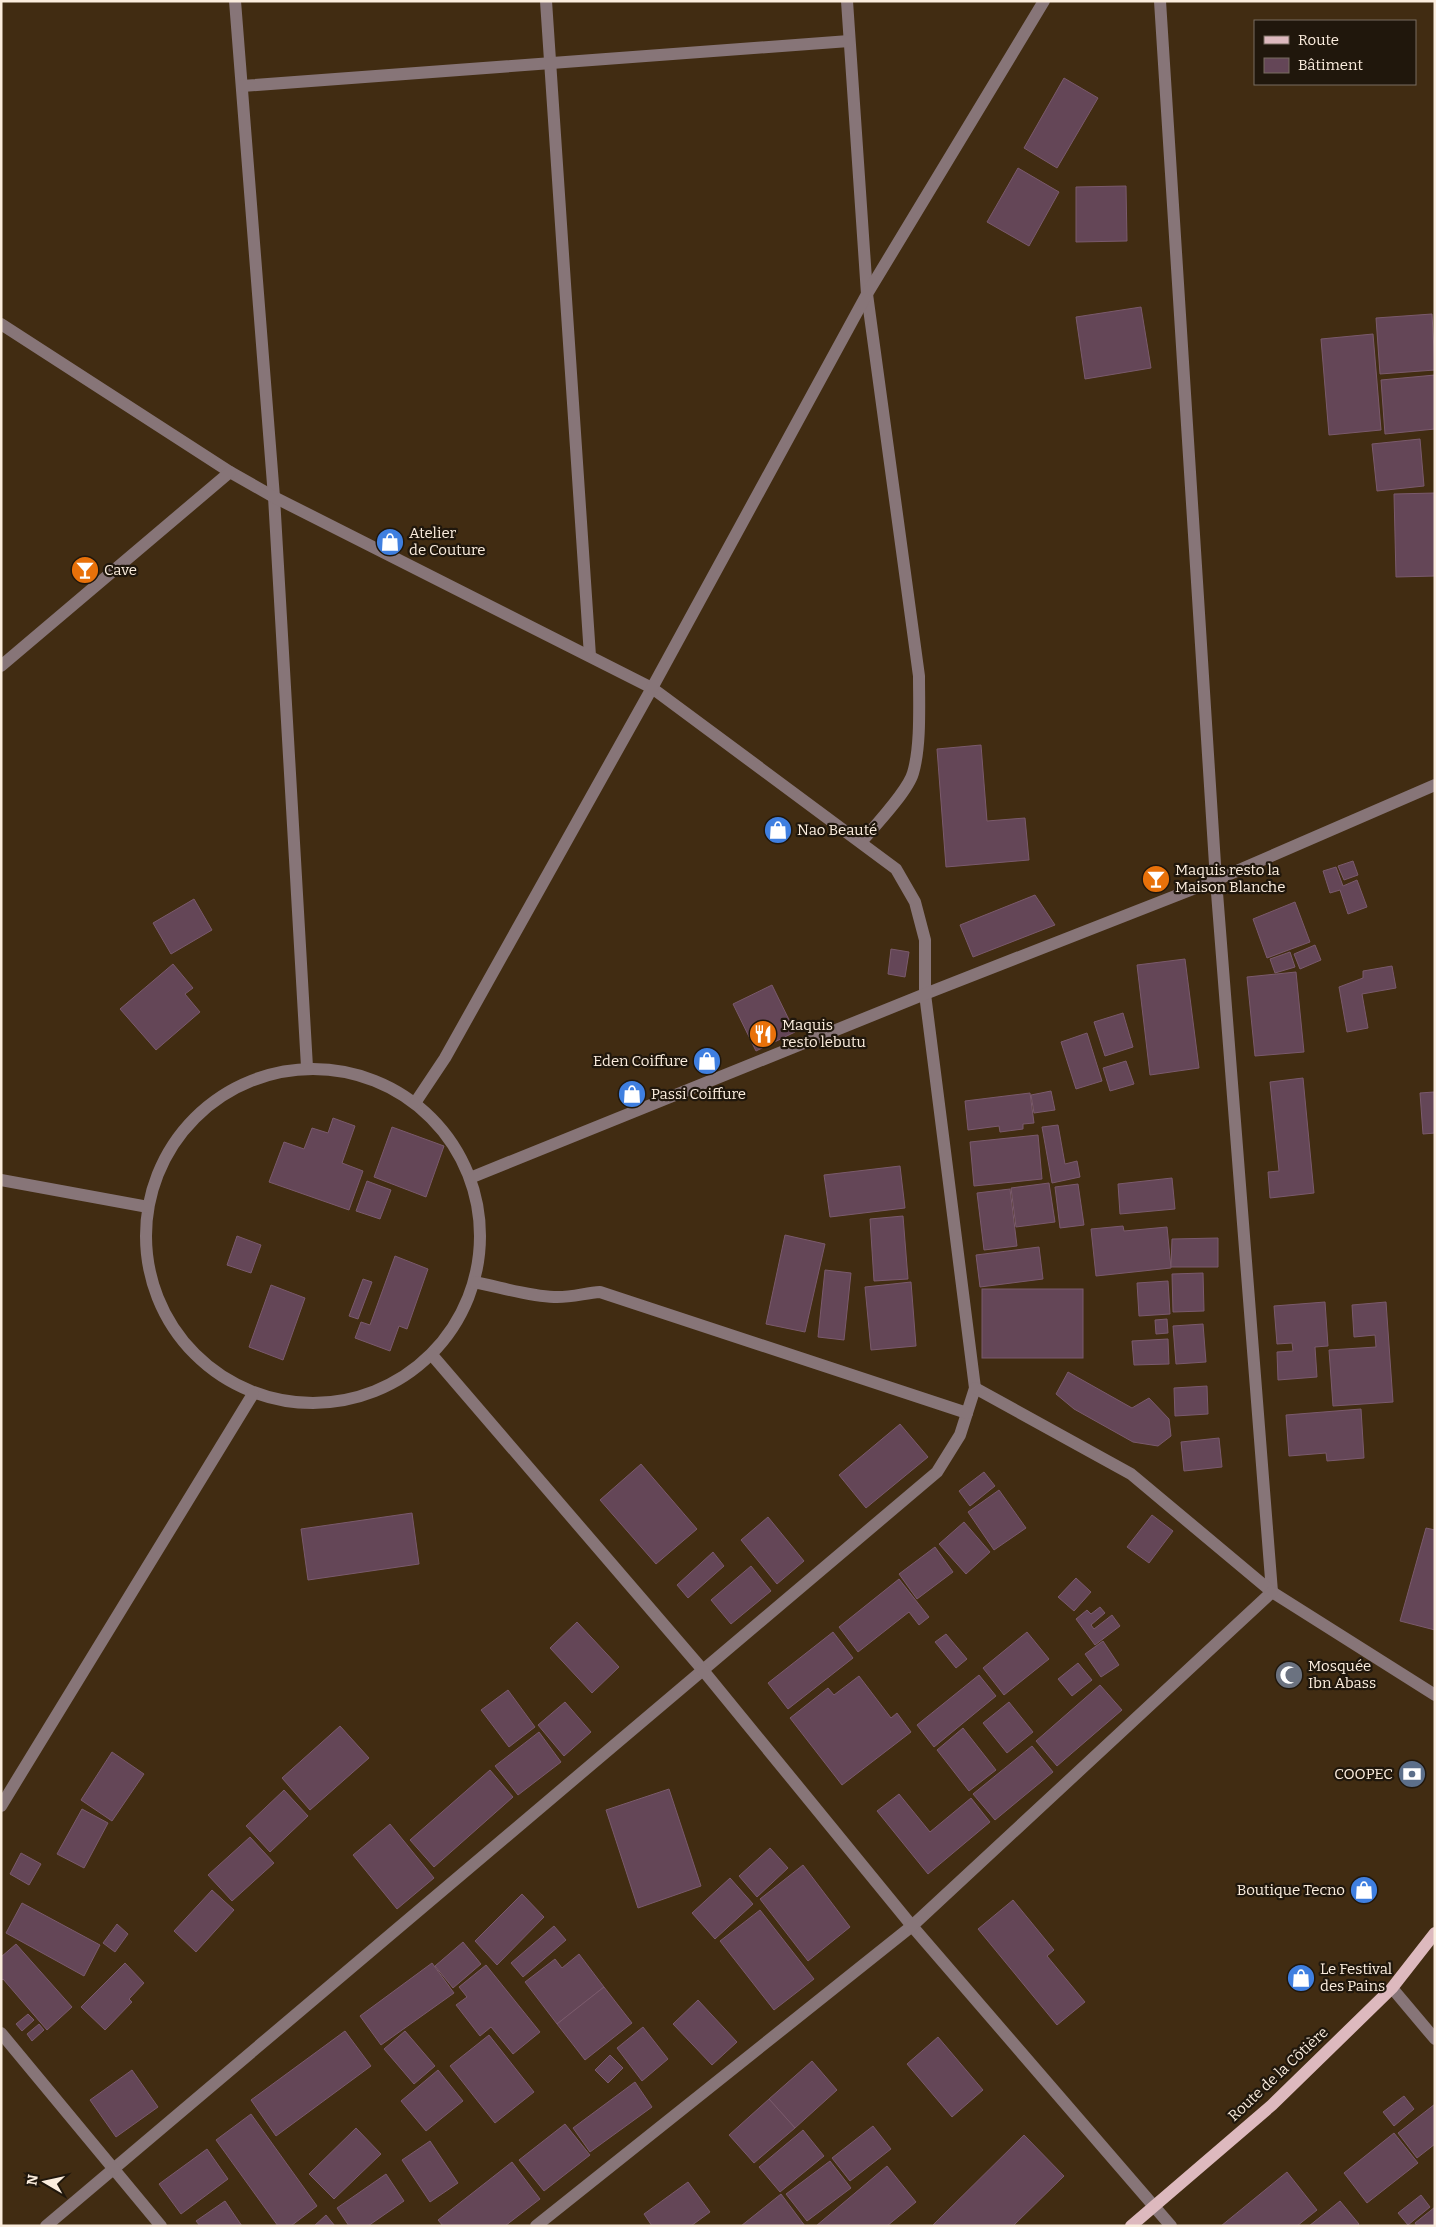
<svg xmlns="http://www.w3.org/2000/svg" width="1436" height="2227" font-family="Bitter,serif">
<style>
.building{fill:#644657;stroke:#7a5a6c}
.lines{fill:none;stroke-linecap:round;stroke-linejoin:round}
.minor{stroke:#877578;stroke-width:12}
.major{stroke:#ddb9be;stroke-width:12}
.labels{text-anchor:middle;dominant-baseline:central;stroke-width:4.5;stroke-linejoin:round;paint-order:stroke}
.poi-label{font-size:15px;fill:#fbedde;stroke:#20170c;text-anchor:start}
.street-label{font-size:15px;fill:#fbedde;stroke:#20170c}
</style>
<rect width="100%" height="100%" fill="#412c12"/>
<g class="building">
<polygon points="1064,78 1098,98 1057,168 1024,148"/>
<polygon points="1018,168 1059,192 1029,246 987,222"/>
<polygon points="1126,186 1127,241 1076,242 1076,187"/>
<polygon points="1141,307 1151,368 1085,379 1076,317"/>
<polygon points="1432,314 1435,370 1380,374 1376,318"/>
<polygon points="1373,334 1381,430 1329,435 1321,339"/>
<polygon points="1435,375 1435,429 1385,434 1381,380"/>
<polygon points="1420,439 1424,486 1377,491 1372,444"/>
<polygon points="1435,493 1435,576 1396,577 1394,494"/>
<polygon points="981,745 987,821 1025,818 1029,860 946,867 937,749"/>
<polygon points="1353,861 1358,875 1344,880 1338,866"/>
<polygon points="1336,867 1343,886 1357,880 1367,907 1348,914 1340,890 1330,893 1323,871"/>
<polygon points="1035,895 1055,925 973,957 960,925"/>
<polygon points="194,899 212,930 171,954 153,923"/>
<polygon points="1295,902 1310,942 1267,958 1253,919"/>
<polygon points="1315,945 1321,960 1300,969 1294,954"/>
<polygon points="891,949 909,952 905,977 888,974"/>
<polygon points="1290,952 1295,967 1275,973 1270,959"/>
<polygon points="1185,959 1199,1068 1150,1075 1137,965"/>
<polygon points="173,964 193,988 185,994 200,1012 156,1050 120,1009"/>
<polygon points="1392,966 1396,988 1362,994 1368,1028 1347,1032 1339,987 1363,978 1363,971"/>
<polygon points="1296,972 1304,1052 1255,1056 1247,977"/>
<polygon points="772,985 795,1032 756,1051 733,1004"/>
<polygon points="1123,1013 1133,1047 1105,1056 1094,1022"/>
<polygon points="1087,1033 1102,1081 1076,1089 1061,1042"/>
<polygon points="1126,1061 1134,1084 1110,1091 1103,1068"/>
<polygon points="1303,1078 1314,1193 1270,1198 1268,1172 1279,1171 1270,1082"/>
<polygon points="1051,1091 1055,1110 1034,1113 1031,1095"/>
<polygon points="1434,1092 1435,1133 1423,1134 1420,1093"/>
<polygon points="1030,1093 1034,1123 1023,1124 1023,1129 1000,1132 999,1126 968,1130 965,1101"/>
<polygon points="333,1118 355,1126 342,1163 363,1171 349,1210 269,1182 284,1142 304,1149 312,1128 328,1133"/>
<polygon points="1058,1125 1065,1164 1077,1161 1080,1177 1052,1183 1042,1127"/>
<polygon points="392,1127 444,1146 426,1197 374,1177"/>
<polygon points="1038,1135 1042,1179 974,1186 970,1142"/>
<polygon points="900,1166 905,1208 830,1217 824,1175"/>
<polygon points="1172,1178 1175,1209 1120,1214 1118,1184"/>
<polygon points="367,1181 391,1190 380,1219 356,1211"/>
<polygon points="1049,1183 1055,1222 1016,1227 1011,1188"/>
<polygon points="1078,1184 1084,1225 1060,1228 1055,1187"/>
<polygon points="1010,1189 1017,1246 984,1250 977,1193"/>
<polygon points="903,1216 908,1279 874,1281 870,1219"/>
<polygon points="1123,1226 1124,1231 1167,1227 1171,1268 1096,1276 1091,1229"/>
<polygon points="785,1235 825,1244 805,1332 766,1324"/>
<polygon points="237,1236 261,1245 251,1273 227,1265"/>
<polygon points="1218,1238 1218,1267 1171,1267 1172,1239"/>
<polygon points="1039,1247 1043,1279 980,1287 976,1255"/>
<polygon points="395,1256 428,1269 407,1329 399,1326 390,1351 355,1338 361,1322 370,1325"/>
<polygon points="825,1270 851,1273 844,1340 818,1337"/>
<polygon points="1203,1273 1204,1311 1173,1312 1172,1274"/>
<polygon points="363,1279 372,1282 358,1319 349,1316"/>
<polygon points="1168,1281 1170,1314 1139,1316 1137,1283"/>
<polygon points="911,1282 916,1346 871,1350 865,1287"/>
<polygon points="271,1285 305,1298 283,1360 249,1347"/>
<rect x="982" y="1289" width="101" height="69"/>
<polygon points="1325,1302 1328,1346 1315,1347 1317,1377 1278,1380 1277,1352 1293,1351 1292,1343 1277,1344 1274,1306"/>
<polygon points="1386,1302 1393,1402 1333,1406 1329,1350 1376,1347 1375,1335 1354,1337 1352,1305"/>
<polygon points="1167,1319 1168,1333 1156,1334 1155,1320"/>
<polygon points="1203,1324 1206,1362 1176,1364 1173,1326"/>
<polygon points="1168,1339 1169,1364 1134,1365 1132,1341"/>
<polygon points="1068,1372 1132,1408 1149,1398 1169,1419 1171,1436 1158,1446 1133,1442 1074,1409 1056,1394"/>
<polygon points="1207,1386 1208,1414 1175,1416 1174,1388"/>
<polygon points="1361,1409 1364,1458 1327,1461 1326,1453 1289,1456 1286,1415"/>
<polygon points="900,1424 928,1457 866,1508 839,1475"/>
<polygon points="1219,1438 1222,1467 1184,1471 1181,1442"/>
<polygon points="641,1464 697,1529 656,1564 600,1500"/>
<polygon points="984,1472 995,1486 970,1506 959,1491"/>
<polygon points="999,1490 1026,1528 994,1550 968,1512"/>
<polygon points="412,1513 419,1564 308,1580 301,1529"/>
<polygon points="1152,1515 1173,1531 1149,1563 1127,1547"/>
<polygon points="768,1517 804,1561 777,1584 741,1540"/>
<polygon points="964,1522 990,1552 966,1574 939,1544"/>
<polygon points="1426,1528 1435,1530 1435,1630 1400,1621"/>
<polygon points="935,1547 953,1572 917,1599 899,1574"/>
<polygon points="713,1552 724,1566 688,1598 677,1585"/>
<polygon points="751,1566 771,1591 731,1624 711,1600"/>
<polygon points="1076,1578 1091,1592 1074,1611 1058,1597"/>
<polygon points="899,1579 929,1617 919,1625 909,1612 858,1652 839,1627"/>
<polygon points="1100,1607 1105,1613 1091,1625 1094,1629 1112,1615 1120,1626 1095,1645 1076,1619 1087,1610 1091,1614"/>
<polygon points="577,1622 619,1667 592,1693 550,1648"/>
<polygon points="833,1632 853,1658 788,1709 768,1683"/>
<polygon points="1027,1632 1049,1659 1004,1695 983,1668"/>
<polygon points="946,1634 967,1659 956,1668 935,1642"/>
<polygon points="1103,1641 1119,1665 1101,1677 1085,1654"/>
<polygon points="1078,1663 1092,1680 1072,1696 1058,1679"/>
<polygon points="979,1675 996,1696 934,1747 917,1725"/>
<polygon points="859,1676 891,1718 897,1713 911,1732 842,1785 790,1718 828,1688 834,1695"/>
<polygon points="1100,1685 1122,1710 1057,1766 1036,1741"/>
<polygon points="508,1690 535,1727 509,1747 481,1710"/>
<polygon points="565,1702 591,1732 564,1756 538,1725"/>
<polygon points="1009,1702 1033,1732 1007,1753 983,1723"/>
<polygon points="340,1726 369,1758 310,1810 282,1778"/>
<polygon points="963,1728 996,1770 969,1791 937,1750"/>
<polygon points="539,1732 561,1762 518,1795 495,1766"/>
<polygon points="1032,1746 1053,1772 995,1820 973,1794"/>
<polygon points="112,1752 144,1774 112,1821 81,1800"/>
<polygon points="490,1770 513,1797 434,1867 410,1840"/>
<polygon points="669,1789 701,1886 638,1908 606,1810"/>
<polygon points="284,1790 308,1816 270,1852 246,1826"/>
<polygon points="899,1794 930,1832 971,1798 990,1822 928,1874 877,1811"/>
<polygon points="82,1809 108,1823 84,1868 57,1854"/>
<polygon points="390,1824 434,1878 397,1909 353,1855"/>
<polygon points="250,1837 274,1863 232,1901 208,1875"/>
<polygon points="770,1848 788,1868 757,1897 739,1876"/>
<polygon points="21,1853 41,1864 29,1885 10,1874"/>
<polygon points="803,1865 850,1927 808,1961 760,1899"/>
<polygon points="730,1878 753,1904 715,1939 692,1913"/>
<polygon points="212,1890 234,1910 196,1952 174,1931"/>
<polygon points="522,1894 544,1917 497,1965 475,1941"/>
<polygon points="1013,1900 1054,1950 1047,1956 1085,2002 1057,2025 978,1929"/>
<polygon points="22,1903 100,1945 84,1976 6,1933"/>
<polygon points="760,1910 814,1979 774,2010 720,1941"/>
<polygon points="117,1924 128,1934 115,1952 103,1943"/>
<polygon points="554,1926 566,1940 523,1977 511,1963"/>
<polygon points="463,1942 481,1964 453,1988 435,1966"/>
<polygon points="16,1944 72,2007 47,2030 3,1979 1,1981 1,1957"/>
<polygon points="579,1954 604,1987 557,2024 525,1982 555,1959 562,1968"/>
<polygon points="125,1963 144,1983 129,1999 132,2002 105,2030 81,2007"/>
<polygon points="432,1963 454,1993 381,2045 360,2016"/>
<polygon points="486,1965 540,2032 513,2054 491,2027 480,2036 456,2005 467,1997 459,1987"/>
<polygon points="604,1987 632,2023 585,2060 557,2024"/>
<polygon points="698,2000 737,2042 712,2065 673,2024"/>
<polygon points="28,2014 34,2020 22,2031 16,2024"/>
<polygon points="39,2024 44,2030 32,2041 27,2034"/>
<polygon points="643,2027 668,2059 642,2081 617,2048"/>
<polygon points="345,2031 371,2066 276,2136 251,2100"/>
<polygon points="405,2031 435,2066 414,2084 384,2049"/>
<polygon points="489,2035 534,2092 495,2123 450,2066"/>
<polygon points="938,2037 983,2090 952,2117 907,2064"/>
<polygon points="610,2055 623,2068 608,2083 595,2070"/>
<polygon points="812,2061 837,2090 795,2128 769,2099"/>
<polygon points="132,2070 158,2107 116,2137 90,2100"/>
<polygon points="438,2070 463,2101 426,2131 401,2101"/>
<polygon points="635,2082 652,2107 590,2152 573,2128"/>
<polygon points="1404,2096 1414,2109 1394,2126 1383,2112"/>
<polygon points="769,2099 795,2128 754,2163 729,2135"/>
<polygon points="1435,2104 1435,2144 1417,2158 1398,2133"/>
<polygon points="251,2114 317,2206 291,2226 278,2226 216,2140"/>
<polygon points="565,2124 590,2155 544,2191 519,2160"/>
<polygon points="873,2126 891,2149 850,2181 832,2158"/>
<polygon points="356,2128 381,2154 334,2199 309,2174"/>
<polygon points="803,2130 824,2156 780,2192 759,2167"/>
<polygon points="1394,2133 1418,2163 1367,2203 1344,2173"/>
<polygon points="1024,2135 1064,2176 1013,2226 932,2226"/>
<polygon points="430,2141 458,2183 430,2202 402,2160"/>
<polygon points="207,2149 228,2179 181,2214 159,2184"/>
<polygon points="830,2161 851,2188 807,2221 786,2194"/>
<polygon points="512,2162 540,2199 505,2226 443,2226 438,2220"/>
<polygon points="887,2166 916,2202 887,2226 816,2226"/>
<polygon points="1287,2172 1317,2210 1297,2226 1221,2226"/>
<polygon points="386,2174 404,2201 368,2226 349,2226 337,2208"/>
<polygon points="688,2182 710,2212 691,2226 652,2226 644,2214"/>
<polygon points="781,2194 805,2226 741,2226"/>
<polygon points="1421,2195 1430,2207 1408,2225 1398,2213"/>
<polygon points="225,2201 242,2226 200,2226 196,2221"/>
<polygon points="1340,2201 1359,2224 1357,2226 1309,2226"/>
<polygon points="1435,2207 1435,2226 1417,2226 1415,2223"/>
<polygon points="326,2215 335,2226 314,2226"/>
</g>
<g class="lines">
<g class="minor">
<polyline points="235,1 274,497 307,1067"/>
<polyline points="546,1 590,656"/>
<path d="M 847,1 L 867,294 L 919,676 C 919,705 921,746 913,773 C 908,791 875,826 862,841"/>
<polyline points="1160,1 1216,880 1272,1592"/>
<polyline points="242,86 849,41"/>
<polyline points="1,324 230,472 274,497 652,688 896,869 915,902 925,940 925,994 975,1388 960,1435 937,1472 46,2226"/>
<polyline points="1,666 230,472"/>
<circle cx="313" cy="1236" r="167"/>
<polyline points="415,1103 445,1058 652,688 867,294 1044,1"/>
<polyline points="470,1178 925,994 1216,880 1435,785"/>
<polyline points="1,1180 148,1207"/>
<path d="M 474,1282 C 500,1287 528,1296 554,1297 C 570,1298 585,1293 600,1292 L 967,1413"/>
<polyline points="432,1355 702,1669 912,1926 1171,2226"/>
<polyline points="975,1388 1131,1474 1272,1592 1435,1695"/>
<polyline points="1,1806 253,1394"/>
<polyline points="1392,1988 1435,2039"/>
<polyline points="1,2033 161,2226"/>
<polyline points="536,2226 912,1926 1272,1592"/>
</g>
<polyline class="major" points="1131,2226 1272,2105 1392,1988 1435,1933"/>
</g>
<defs>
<symbol id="shop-disc" viewBox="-11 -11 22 22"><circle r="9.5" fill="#3f7fe0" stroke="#20170c"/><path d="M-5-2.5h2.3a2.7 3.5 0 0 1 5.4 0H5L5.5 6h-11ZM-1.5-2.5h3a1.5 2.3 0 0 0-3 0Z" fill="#fff"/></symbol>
<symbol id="bar-disc" viewBox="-11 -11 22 22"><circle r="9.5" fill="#e8710a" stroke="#20170c"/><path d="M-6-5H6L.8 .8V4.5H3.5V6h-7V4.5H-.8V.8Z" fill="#fff"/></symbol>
<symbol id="restaurant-disc" viewBox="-11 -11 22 22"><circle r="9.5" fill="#e8710a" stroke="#20170c"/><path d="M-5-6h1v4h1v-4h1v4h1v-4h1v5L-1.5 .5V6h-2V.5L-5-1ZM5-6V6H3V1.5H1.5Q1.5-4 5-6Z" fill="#fff"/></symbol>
<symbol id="mosque-disc" viewBox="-11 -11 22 22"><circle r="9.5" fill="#6b7280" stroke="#20170c"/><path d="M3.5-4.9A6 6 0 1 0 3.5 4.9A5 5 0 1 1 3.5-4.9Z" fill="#fff"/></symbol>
<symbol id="bank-disc" viewBox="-11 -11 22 22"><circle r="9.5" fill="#5c6f8a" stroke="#20170c"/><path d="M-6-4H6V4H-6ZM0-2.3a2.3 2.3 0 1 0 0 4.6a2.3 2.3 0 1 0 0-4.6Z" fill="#fff"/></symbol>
</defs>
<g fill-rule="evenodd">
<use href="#shop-disc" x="374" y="526" width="32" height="32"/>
<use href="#bar-disc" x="69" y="554" width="32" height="32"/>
<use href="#shop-disc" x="762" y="814" width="32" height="32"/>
<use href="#bar-disc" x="1140" y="863" width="32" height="32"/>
<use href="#restaurant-disc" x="747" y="1018" width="32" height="32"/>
<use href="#shop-disc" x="691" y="1045" width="32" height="32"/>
<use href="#shop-disc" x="616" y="1078" width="32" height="32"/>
<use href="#mosque-disc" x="1273" y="1659" width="32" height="32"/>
<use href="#bank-disc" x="1396" y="1758" width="32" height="32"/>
<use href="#shop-disc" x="1348" y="1874" width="32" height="32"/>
<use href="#shop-disc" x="1285" y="1962" width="32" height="32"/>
</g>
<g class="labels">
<g class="poi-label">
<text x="409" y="533">Atelier<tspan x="409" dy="17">de Couture</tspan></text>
<text x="104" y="570">Cave</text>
<text x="797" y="830">Nao Beauté</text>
<text x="1175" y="870">Maquis resto la<tspan x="1175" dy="17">Maison Blanche</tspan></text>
<text x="782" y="1025">Maquis<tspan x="782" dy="17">resto lebutu</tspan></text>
<text x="688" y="1061" text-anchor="end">Eden Coiffure</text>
<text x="651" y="1094">Passi Coiffure</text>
<text x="1308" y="1666">Mosquée<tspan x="1308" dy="17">Ibn Abass</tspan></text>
<text x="1393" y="1774" text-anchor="end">COOPEC</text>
<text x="1345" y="1890" text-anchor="end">Boutique Tecno</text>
<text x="1320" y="1969">Le Festival<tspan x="1320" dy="17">des Pains</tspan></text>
</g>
<g class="street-label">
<text transform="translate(1278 2074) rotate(-43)">Route de la Côtière</text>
</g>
</g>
<rect width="1436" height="2227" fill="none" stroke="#fbedde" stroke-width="5"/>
<rect x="1254" y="20" width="162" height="65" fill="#20170c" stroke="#786d60"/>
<rect x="1264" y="36" width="25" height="8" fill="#ddb9be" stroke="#786d60"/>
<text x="1298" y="45" font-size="15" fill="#fbedde">Route</text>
<rect x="1264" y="58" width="25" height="15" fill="#644657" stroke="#786d60"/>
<text x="1298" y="70" font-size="15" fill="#fbedde">Bâtiment</text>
<g transform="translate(45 2182) rotate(279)" stroke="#20170c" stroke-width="4" paint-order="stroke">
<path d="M0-4L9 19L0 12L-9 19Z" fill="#fbedde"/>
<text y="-8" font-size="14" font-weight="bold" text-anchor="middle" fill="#fbedde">N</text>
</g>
</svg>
